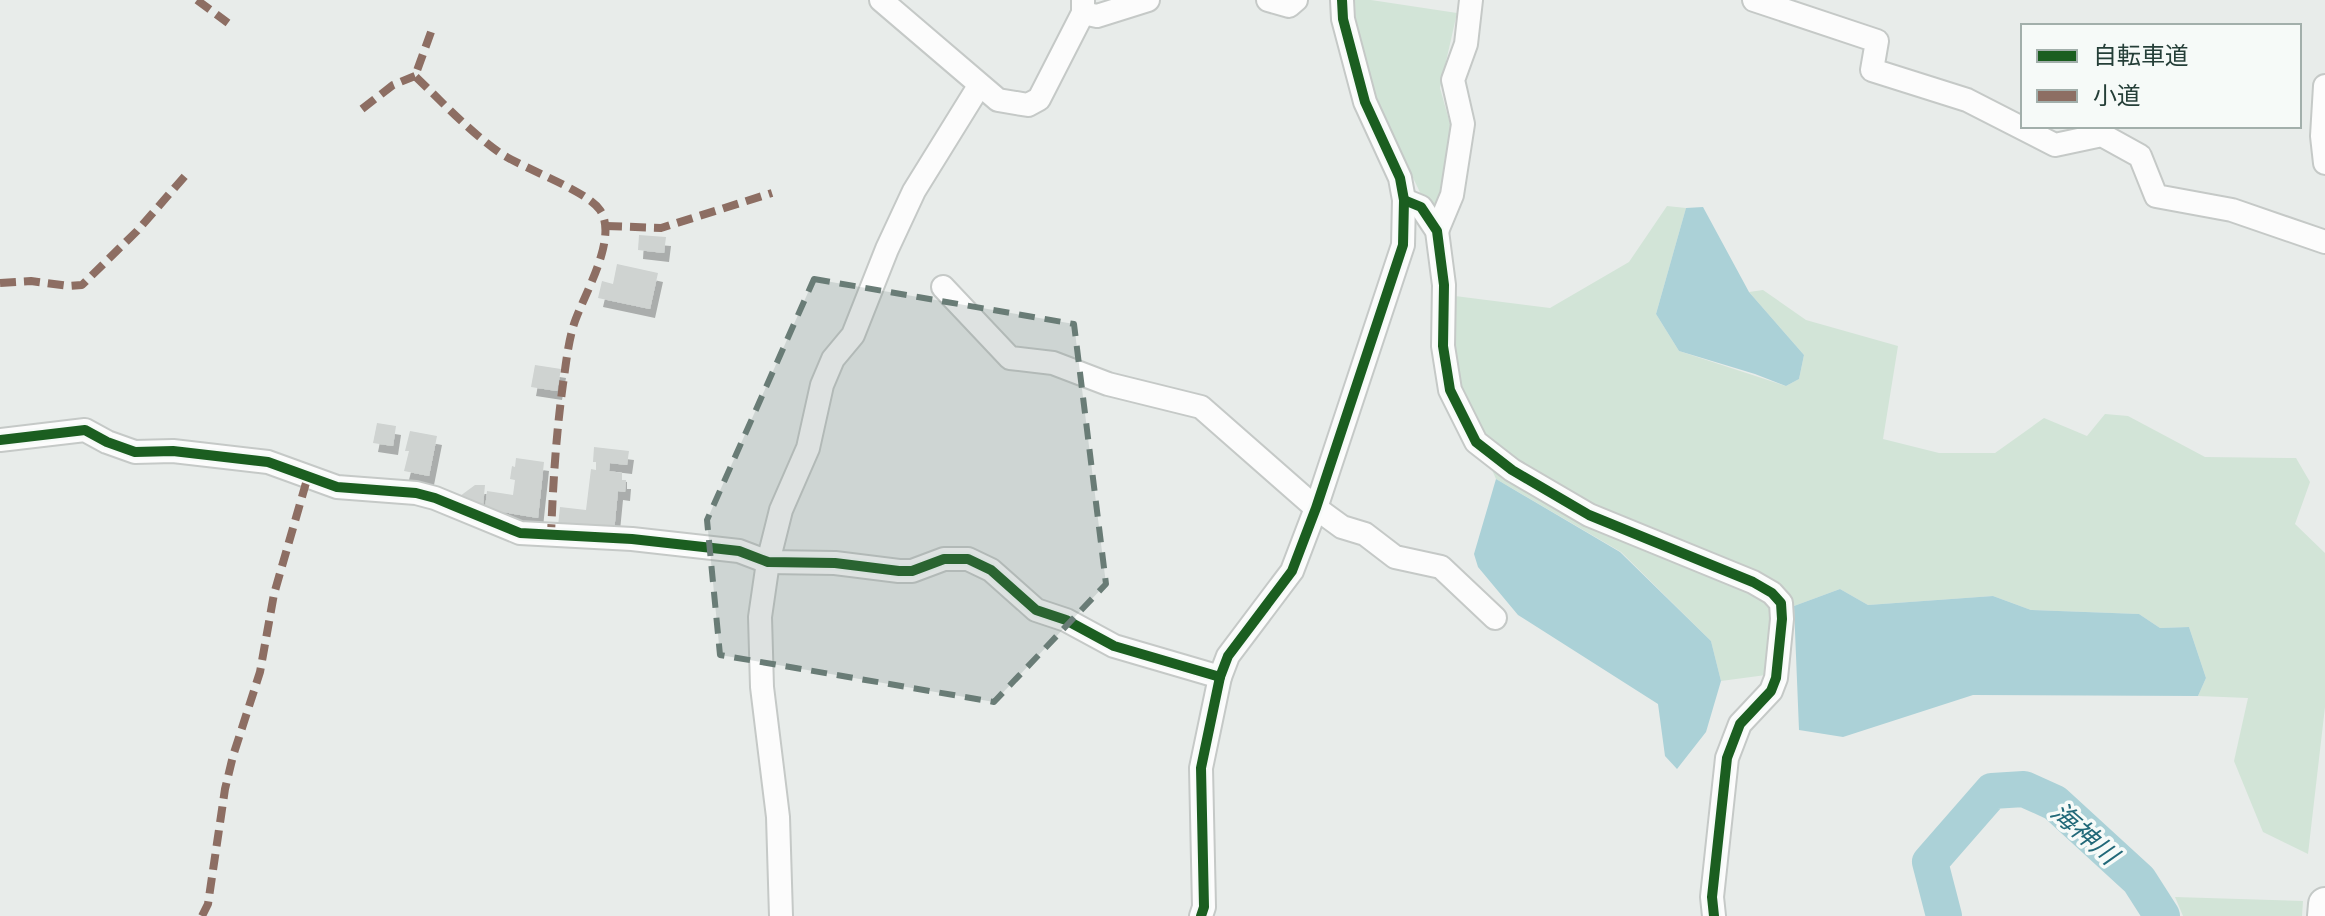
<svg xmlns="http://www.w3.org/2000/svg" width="2325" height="916" font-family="'PT Sans Narrow','Noto Sans JP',sans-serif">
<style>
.green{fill:#d2e4d7}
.water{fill:#abd1d7}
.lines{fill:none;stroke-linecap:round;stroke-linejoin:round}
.river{stroke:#abd1d7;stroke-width:36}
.building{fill:#cfd3d1;filter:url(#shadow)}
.street-casing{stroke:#c5c9c7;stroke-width:26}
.secondary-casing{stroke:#c4c9c7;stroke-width:36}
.street{stroke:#fcfcfc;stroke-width:22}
.secondary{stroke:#fcfcfc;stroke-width:32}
.quiet{stroke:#8d6e63;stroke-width:8;stroke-dasharray:16 8;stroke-linecap:butt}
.cycleway-casing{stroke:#f6faf8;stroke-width:15}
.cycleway{stroke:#1b5e20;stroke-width:10}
.marked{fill:#697c76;fill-opacity:0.2;stroke:#697c76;stroke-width:6;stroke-dasharray:16 10;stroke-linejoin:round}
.labels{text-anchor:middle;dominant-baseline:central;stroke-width:7;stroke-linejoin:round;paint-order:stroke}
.water-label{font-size:26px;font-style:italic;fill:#226979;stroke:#f6faf8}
</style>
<defs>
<filter id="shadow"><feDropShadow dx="5" dy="9" stdDeviation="0" flood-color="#0004"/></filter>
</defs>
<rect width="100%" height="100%" fill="#e8ecea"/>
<g class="green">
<polygon points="1355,0 1371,0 1457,13 1440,88 1452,131 1443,194 1431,215 1372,93 1356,38"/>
<polygon points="1667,206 1686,208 1656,314 1679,351 1786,386 1799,379 1804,355 1749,292 1763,290 1806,320 1898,346 1883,439 1939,453 1995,453 2044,418 2087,436 2105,414 2128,416 2205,457 2296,458 2310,482 2295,524 2325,553 2325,707 2308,854 2263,832 2234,761 2248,698 2198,696 2206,678 2189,627 2160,628 2139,614 2031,610 1993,596 1868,605 1840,589 1794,606 1766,675 1721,681 1711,641 1621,552 1496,479 1447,367 1447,295 1550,308 1629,262"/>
<polygon points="2175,897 2303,901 2302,916 2183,916"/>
</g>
<g class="water">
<polygon points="1703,207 1749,292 1804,355 1799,379 1786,386 1755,374 1679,351 1656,314 1686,208"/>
<polygon points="1496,479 1620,552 1711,641 1721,681 1706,732 1677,769 1665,756 1658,704 1518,615 1478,567 1474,554"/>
<polygon points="1840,589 1868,605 1993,596 2031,610 2139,614 2160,628 2189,627 2206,678 2198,696 1973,695 1843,737 1799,730 1794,606"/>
</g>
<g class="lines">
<polyline class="river" points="1944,916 1930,862 1992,791 2024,789 2055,803 2139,880 2162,916"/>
</g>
<g class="building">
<polygon points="639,235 666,237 664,253 638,250"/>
<polygon points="617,264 658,273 650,309 598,298 602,281 613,284"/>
<polygon points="535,365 561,369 557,391 531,387"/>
<polygon points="377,423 396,426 393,446 373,443"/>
<polygon points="410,431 437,436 429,476 404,471 409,451 405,451"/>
<polygon points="594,447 629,451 627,465 610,463 609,471 622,473 622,480 626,480 625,492 618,491 614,532 558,526 560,507 586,510 591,469 596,470 596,462 593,462"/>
<polygon points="516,458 544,462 538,518 485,509 487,491 513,495 515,480 510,479 512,466 515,467"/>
<polygon points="475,485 485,485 483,506 456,499"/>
</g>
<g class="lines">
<defs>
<g id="street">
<polyline points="881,0 998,100 1028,105 1039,99 1083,13 1083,0"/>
<polyline points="1268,0 1289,6 1296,0"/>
<polyline points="1754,0 1877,41 1872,70 1967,100 2055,145 2102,135 2140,156 2156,196 2232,210 2325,242"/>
<polyline points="1083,13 1097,16 1148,0"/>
<polyline points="2325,86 2322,136 2325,163"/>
<polyline points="1404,200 1421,207 1437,231 1444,285 1443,346 1450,390 1476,442 1512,470 1589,515 1753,582 1772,593 1781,603 1782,619 1776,678 1771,691 1740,724 1727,758 1712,897 1714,916"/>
<polyline points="1437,231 1452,195 1463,124 1453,80 1466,44 1471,0"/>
<polyline points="943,287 1010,358 1053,363 1108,384 1201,407 1316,508 1342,527 1365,534 1395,557 1441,567 1495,618"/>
<polyline points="0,440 85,430 107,442 135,452 173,451 268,462 337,487 416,493 435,498 520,533 632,539 739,551 768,562 835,563 899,571 912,571 944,559 968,559 991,570 1036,610 1066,620 1114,646 1220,677"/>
<polyline points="781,916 778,817 762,687 760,617 768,562 781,510 808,448 822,385 833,359 853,335 887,249 914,191 979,86"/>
<polyline points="1201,916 1204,907 1201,768 1220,677 1228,656 1292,571 1316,508 1403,245 1404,200 1400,178 1365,102 1343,19 1342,0"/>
</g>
<polyline id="secondary" points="2324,916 2325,904"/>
</defs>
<use href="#street" class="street-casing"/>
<use href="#secondary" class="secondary-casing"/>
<use href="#street" class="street"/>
<use href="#secondary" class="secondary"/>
<g class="quiet">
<polyline points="197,0 228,23"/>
<path d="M 431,32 L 415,76 C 442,102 469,131 500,153 C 524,169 586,190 600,210 C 619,238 583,296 574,324 C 568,343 566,364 563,384 C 556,435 553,484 551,535"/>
<polyline points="362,109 393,85 415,76"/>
<polyline points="606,226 661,228 772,193"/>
<polyline points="0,283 31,281 69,286 82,285 137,231 185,176"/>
<polyline points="202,916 208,904 225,789 233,756 260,672 274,594 308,476"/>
</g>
<defs>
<g id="cycleway">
<polyline points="1404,200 1421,207 1437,231 1444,285 1443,346 1450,390 1476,442 1512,470 1589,515 1753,582 1772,593 1781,603 1782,619 1776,678 1771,691 1740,724 1727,758 1712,897 1714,916"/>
<polyline points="0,440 85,430 107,442 135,452 173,451 268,462 337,487 416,493 435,498 520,533 632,539 739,551 768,562 835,563 899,571 912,571 944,559 968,559 991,570 1036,610 1066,620 1114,646 1220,677"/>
<polyline points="1201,916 1204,907 1201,768 1220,677 1228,656 1292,571 1316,508 1403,245 1404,200 1400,178 1365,102 1343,19 1342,0"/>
</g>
</defs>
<use href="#cycleway" class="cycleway-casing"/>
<use href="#cycleway" class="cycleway"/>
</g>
<path class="marked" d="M 814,279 L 1074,324 L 1106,584 L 994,702 L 720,655 L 707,520 Z"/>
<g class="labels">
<g class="water-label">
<text transform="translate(2085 833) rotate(41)">海神川</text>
</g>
</g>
<rect x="2021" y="24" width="280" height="104" fill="#f6faf8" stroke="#a2afab" stroke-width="2"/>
<rect x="2037" y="50" width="40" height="12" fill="#1b5e20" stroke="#a2afab" stroke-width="2"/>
<text x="2093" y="64" font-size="24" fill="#253f38">自転車道</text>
<rect x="2037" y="90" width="40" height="12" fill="#8d6e63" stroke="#a2afab" stroke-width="2"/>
<text x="2093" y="104" font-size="24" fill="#253f38">小道</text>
</svg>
